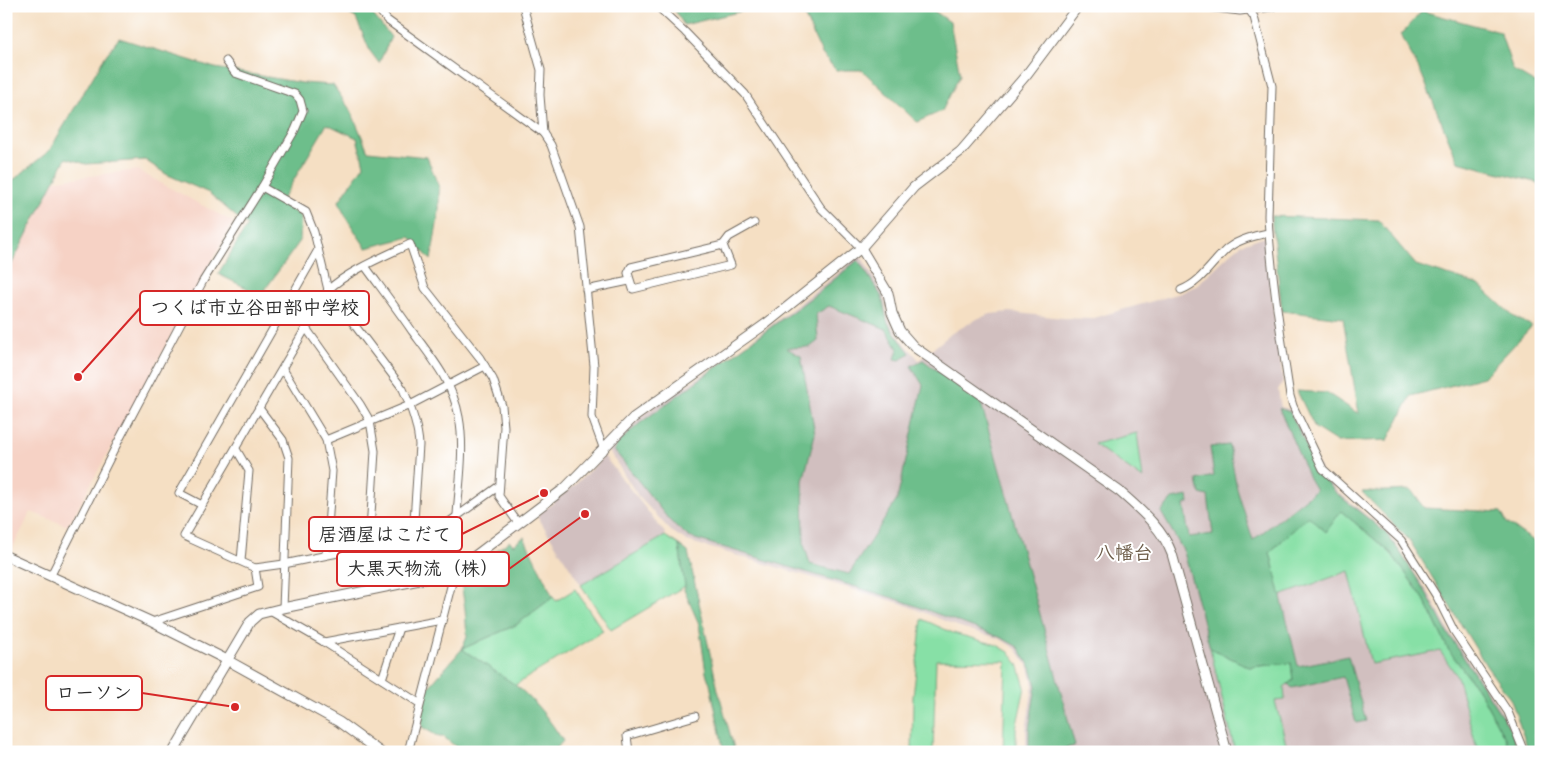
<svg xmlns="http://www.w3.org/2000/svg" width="1547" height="758" font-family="'Architects Daughter','Klee One',sans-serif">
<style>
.built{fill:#f6d2c5}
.industrial{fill:#d1bfbf}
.green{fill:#87e0a6;stroke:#598668}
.forest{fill:#6dbe8b;stroke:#4c745b}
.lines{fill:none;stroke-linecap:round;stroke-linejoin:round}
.minor-casing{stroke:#726a60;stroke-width:9}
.tertiary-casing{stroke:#726a60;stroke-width:11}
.minor{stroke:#fff;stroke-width:7}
.tertiary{stroke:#fff;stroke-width:9}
.labels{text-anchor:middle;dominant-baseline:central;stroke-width:4;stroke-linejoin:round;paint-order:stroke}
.neighbourhood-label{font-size:19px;font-weight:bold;fill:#6c5c48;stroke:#fff}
.leader{fill:none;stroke:#d62828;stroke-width:2}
.callout-dot{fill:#d62828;stroke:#fff;stroke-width:2}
.callout{fill:#fff;stroke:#d62828;stroke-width:2}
.callout-label{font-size:19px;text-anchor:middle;font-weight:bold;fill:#2b2b2b}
</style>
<rect width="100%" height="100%" fill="#fff"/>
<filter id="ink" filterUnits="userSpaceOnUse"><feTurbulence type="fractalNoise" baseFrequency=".02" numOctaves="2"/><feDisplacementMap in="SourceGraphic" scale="10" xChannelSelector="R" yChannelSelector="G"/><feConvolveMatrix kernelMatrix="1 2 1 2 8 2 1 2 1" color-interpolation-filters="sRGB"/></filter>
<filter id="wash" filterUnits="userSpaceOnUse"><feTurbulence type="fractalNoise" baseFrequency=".0096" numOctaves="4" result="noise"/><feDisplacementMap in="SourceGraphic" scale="20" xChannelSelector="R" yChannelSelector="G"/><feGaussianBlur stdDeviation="1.12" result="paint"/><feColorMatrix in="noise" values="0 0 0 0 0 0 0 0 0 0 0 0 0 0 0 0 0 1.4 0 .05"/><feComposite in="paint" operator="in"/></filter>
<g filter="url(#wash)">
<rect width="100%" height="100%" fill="#f5dfc3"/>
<polygon class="built" points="137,170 233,222 68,526 31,512 11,551 6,549 6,242 34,183"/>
<g class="industrial">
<polygon points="1262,237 1266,238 1272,299 1283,381 1278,390 1281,407 1293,410 1322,473 1338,492 1387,532 1401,552 1430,595 1449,631 1500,708 1512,728 1521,752 1026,752 1026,730 1033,685 1029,668 1016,649 1000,639 957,626 903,604 687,541 671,531 638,496 609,451 638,419 656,405 727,359 837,274 857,256 862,258 884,295 888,318 901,339 919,360 952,333 979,318 991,314 1009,312 1062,318 1090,319 1181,293 1197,285 1232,252 1242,244"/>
<polygon points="604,456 665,533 665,536 581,585 537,516 576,484"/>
</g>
<g class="green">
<polygon points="1137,433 1143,479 1094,444"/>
<polygon points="1340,510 1391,553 1424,599 1448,649 1481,694 1506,740 1509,752 1478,752 1457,676 1440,651 1371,664 1349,571 1280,596 1270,552 1309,515 1326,532"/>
<polygon points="665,536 679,545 685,586 611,630 581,585"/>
<polygon points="575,589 603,631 515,685 462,649 516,625 553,597 556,601"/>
<polygon points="922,619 953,633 997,645 1009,652 1018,664 1025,687 1016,729 1016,752 1003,752 1006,661 936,660 933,752 912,752 913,697"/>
<polygon points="1210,648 1250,667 1291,663 1293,680 1284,687 1285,700 1275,701 1287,747 1299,745 1301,752 1235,752"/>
</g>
<g class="forest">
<polygon points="328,6 366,6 391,37 379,63 370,51 356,18 344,11"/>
<polygon points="672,6 763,6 684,25"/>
<polygon points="800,6 927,6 950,22 960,75 942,111 917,122 862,70 836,70 822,54"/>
<polygon points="1422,11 1500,32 1513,70 1535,83 1541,79 1541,190 1539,183 1458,162 1422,75 1401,35"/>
<path d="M 119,38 L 215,68 L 302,83 L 333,85 L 351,111 L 368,151 L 427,157 L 439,187 L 439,212 L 431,260 L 410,237 L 366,248 C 358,235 342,214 339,201 L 364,165 L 357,138 L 327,124 L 280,203 L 301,216 L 300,241 L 261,295 L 218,274 L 247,226 L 209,193 L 166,174 L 145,160 L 86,164 L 66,158 L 6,275 L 6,186 L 49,151 L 106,55 Z"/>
<polygon points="1271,216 1378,220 1416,265 1479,285 1514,317 1532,326 1484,377 1411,396 1388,440 1337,442 1315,428 1297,391 1327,393 1359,414 1343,318 1282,311"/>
<polygon points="858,260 882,297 887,321 891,328 910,353 900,360 895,359 898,349 886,329 829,306 816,314 818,341 810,347 786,348 801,356 815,434 803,481 804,544 810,564 849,574 897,500 923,385 911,366 923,360 981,403 1043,625 1075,746 1048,752 1029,752 1029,729 1036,686 1031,668 1018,647 1002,638 900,600 689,537 670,521 614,450 618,443 639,424 819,292"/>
<polygon points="1279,408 1290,412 1319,473 1336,493 1385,532 1400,552 1427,594 1447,632 1511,730 1519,752 1509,752 1506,740 1481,694 1448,649 1424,599 1391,553 1341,511 1326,532 1308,516 1270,552 1298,666 1348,656 1366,721 1356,723 1343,677 1292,688 1288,684 1293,680 1291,663 1249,667 1210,648 1184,552 1161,512 1172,499 1188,496 1189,503 1184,505 1189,537 1213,534 1208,496 1200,494 1197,480 1214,476 1210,447 1229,445 1237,489 1253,540 1316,490 1309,478"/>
<polygon points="1411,490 1424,508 1501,512 1507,523 1541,546 1541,752 1529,752 1511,700 1487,667 1410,541 1362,492"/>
<path d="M 524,537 L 553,597 L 516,625 L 462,649 C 479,661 497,672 514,684 C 534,699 550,720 563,741 L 553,752 L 462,752 L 444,737 L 439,737 L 422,727 L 421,719 L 428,688 L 462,649 L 467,637 L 465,609 L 460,575 L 510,541 L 513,545 Z"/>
<polygon points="679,545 688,552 718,690 735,752 724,752 710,684 706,673 699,624 684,590 685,586"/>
</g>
</g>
<g filter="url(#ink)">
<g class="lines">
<defs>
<g id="minor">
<polyline points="376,6 387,20 543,133"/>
<polyline points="523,6 541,70 540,95 543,133 551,145 580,227 594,366 592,417 604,450"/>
<polyline points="657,6 685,32 745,94 821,208 861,248"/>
<path d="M 1247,7 L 1254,17 L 1272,86 L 1268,216 C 1271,276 1281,336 1290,396 L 1293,406 L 1323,469 L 1401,540 L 1437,597 L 1454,631 L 1508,712 L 1524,752"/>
<path d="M 262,187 L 306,212 L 314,232 L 328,290 L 403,389 C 411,407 418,425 419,445 L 410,581"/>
<polygon points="723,245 731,265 633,289 628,273 631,267"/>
<polyline points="723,245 729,237 754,223"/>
<path d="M 365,266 C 381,288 397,309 412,331 C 432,358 453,383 459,417 C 465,449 459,483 457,515"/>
<polyline points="586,290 629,281"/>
<path d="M 1181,290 C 1202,282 1212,262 1228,248 C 1240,239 1254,236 1268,233"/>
<polyline points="306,328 360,404 370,421 375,451 369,547"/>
<polyline points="283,369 326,440 332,471 326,555"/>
<polyline points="259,408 283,440 289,458 283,608"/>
<polyline points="326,440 410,405 485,366"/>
<polyline points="236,449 249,471 241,561"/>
<path d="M 499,486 L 438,530 L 426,535 L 284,564 L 255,568 L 184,536 L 328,290 C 348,271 385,256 410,244 L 425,288 L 480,358 L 493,379 L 502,406 L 504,427 L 499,496 L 518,523"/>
<polyline points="202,505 179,493 318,250"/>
<polyline points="51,575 119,440 203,281 262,187 295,130 303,111 300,100 295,94 235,73 226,61"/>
<polyline points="270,611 324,642 419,703"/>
<polyline points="152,622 258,587 255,568"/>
<polyline points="324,642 442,620"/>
<polyline points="382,679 399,628"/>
<polyline points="408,752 455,571"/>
<polyline points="629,752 627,736 695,716"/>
</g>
<g id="tertiary">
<polyline points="1207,6 1240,10 1272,6"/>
<path d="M 861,248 L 888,293 L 892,313 L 900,331 L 914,347 L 1119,491 C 1139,509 1162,527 1172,554 L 1227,752"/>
<polyline points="6,556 152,622 227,660 339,722 380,752"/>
<polyline points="173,752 250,622 259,614 283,608 434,577 455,571 565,488 633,418 767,323 861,248 914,187 961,151 1027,74 1078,6"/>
</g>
</defs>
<use href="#minor" class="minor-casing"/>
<use href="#tertiary" class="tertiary-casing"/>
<use href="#minor" class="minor"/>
<use href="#tertiary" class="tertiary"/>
</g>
</g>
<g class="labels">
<g class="neighbourhood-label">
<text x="1124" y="553">八幡台</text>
</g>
</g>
<path class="leader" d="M78 377L140 308M544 493L462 534M585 514L509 569M235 707L142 693"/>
<g class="callout-dot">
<circle cx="78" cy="377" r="5"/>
<circle cx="544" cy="493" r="5"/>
<circle cx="585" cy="514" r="5"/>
<circle cx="235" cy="707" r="5"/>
</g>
<g class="callout">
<rect x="140" y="291" width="229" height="34" rx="5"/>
<rect x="309" y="517" width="153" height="34" rx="5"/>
<rect x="337" y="552" width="172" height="34" rx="5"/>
<rect x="46" y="676" width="96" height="34" rx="5"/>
</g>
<g class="callout-label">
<text x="255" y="314">つくば市立谷田部中学校</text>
<text x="385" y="541">居酒屋はこだて</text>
<text x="423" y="575">大黒天物流（株）</text>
<text x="94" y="699">ローソン</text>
</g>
<rect width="1547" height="758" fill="none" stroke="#fff" stroke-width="25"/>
</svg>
